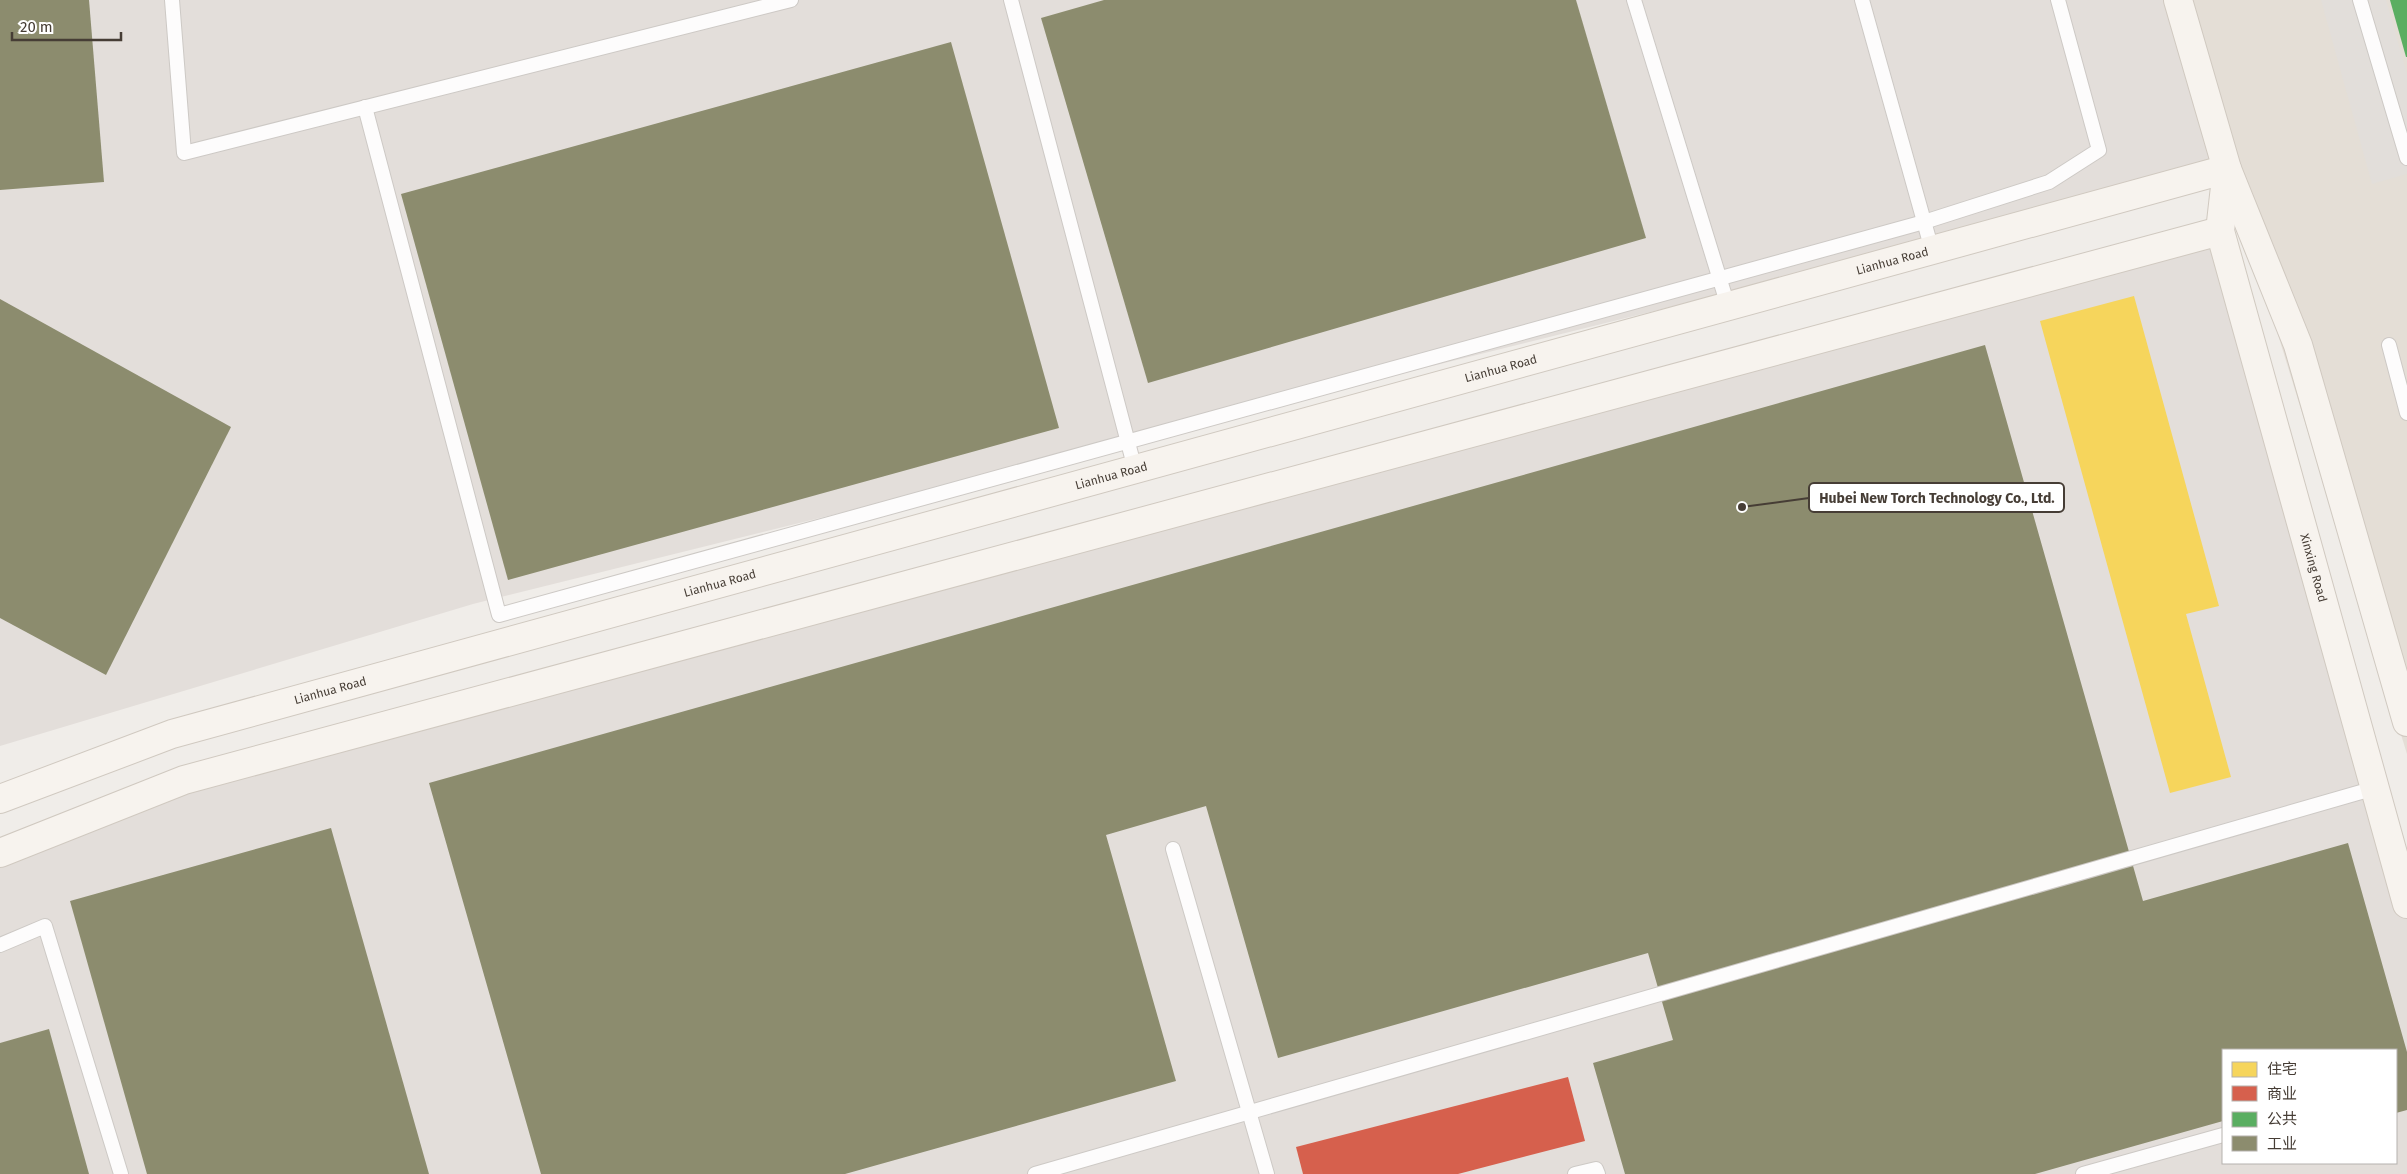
<svg xmlns="http://www.w3.org/2000/svg" width="2407" height="1174" font-family="'Fira Sans','Noto Sans SC',sans-serif">
<style>
.residential{fill:#e4ded6}
.industrial{fill:#e3deda;fill-rule:evenodd}
.parking{fill:#e2deda}
.homes{fill:#f6d55c}
.shops{fill:#d6604d}
.public{fill:#5aae61}
.industry{fill:#8c8c6e}
.lines{fill:none;stroke-linecap:round;stroke-linejoin:round}
.lane-casing{stroke:#cdc9c5;stroke-width:16}
.secondary-casing{stroke:#d0c9c0;stroke-width:30}
.lane{stroke:#fdfcfc;stroke-width:14}
.secondary{stroke:#f7f3ee;stroke-width:28}
.labels{text-anchor:middle;dominant-baseline:central;stroke-width:5;stroke-linejoin:round;paint-order:stroke}
.street-label{font-size:12px;fill:#463d35;stroke:#fff}
.leader{fill:none;stroke:#463d35;stroke-width:2}
.callout-dot{fill:#463d35;stroke:#fff;stroke-width:2}
.callout{fill:#fff;stroke:#463d35;stroke-width:2}
.callout-label{font-size:14px;text-anchor:middle;font-weight:bold;fill:#463d35}
</style>
<rect width="100%" height="100%" fill="#f0ede9"/>
<polygon class="residential" points="2178,0 2407,0 2407,754 2227,169"/>
<g class="industrial">
<polygon points="0,0 2178,0 2227,169 473,604 0,746"/>
<path d="M 2209,234 L 2407,917 L 2407,1174 L 0,1174 L 0,853 L 184,780 ZM 2223,1050 L 2396,1050 L 2396,1163 L 2223,1163 Z"/>
</g>
<polygon class="parking" points="2321,0 2386,0 2407,74 2407,174 2372,184"/>
<polygon class="homes" points="2134,296 2219,606 2186,614 2231,777 2170,793 2040,321"/>
<polygon class="shops" points="1568,1077 1585,1141 1458,1174 1303,1174 1296,1147"/>
<polygon class="public" points="2390,0 2407,0 2407,57 2406,57"/>
<g class="industry">
<polygon points="0,0 89,0 104,182 0,190"/>
<polygon points="1104,0 1576,0 1646,238 1148,383 1041,18"/>
<polygon points="951,42 1059,428 508,580 401,194"/>
<polygon points="0,299 231,427 106,675 0,618"/>
<polygon points="1985,345 2143,901 2348,843 2407,1052 2407,1110 2396,1113 2396,1050 2223,1050 2223,1121 2035,1174 1625,1174 1593,1063 1673,1040 1648,953 1278,1058 1206,806 1106,835 1176,1081 845,1174 541,1174 429,783"/>
<polygon points="331,828 429,1174 147,1174 70,901"/>
<polygon points="49,1029 89,1174 0,1174 0,1043"/>
</g>
<g class="lines">
<defs>
<g id="lane">
<polyline points="172,0 184,153 791,0"/>
<polyline points="1011,0 1135,469"/>
<polyline points="1634,0 1728,306"/>
<polyline points="1862,0 1932,250"/>
<polyline points="2360,0 2407,158"/>
<polyline points="365,107 499,615 1924,222 2049,182 2099,150 2058,0"/>
<polyline points="2389,345 2407,413"/>
<polyline points="1173,849 1267,1174"/>
<polyline points="0,945 45,926 121,1174"/>
<polyline points="1035,1174 2375,788"/>
<polyline points="1575,1174 1596,1169 1598,1174"/>
<polyline points="2083,1174 2223,1135"/>
</g>
<g id="secondary">
<path id="s1" d="M 2178,0 L 2227,169 L 2220,231 L 2407,904"/>
<path id="s2" d="M 0,799 L 172,734 L 2227,169 L 2298,345 L 2407,722"/>
<polyline points="0,853 184,780 2220,231"/>
</g>
</defs>
<use href="#lane" class="lane-casing"/>
<use href="#secondary" class="secondary-casing"/>
<use href="#lane" class="lane"/>
<use href="#secondary" class="secondary"/>
</g>
<g class="labels">
<g class="street-label">
<text stroke="none"><textPath href="#s2" startOffset="1968">Lianhua Road</textPath></text>
<text stroke="none"><textPath href="#s2" startOffset="1562">Lianhua Road</textPath></text>
<text stroke="none"><textPath href="#s2" startOffset="1158">Lianhua Road</textPath></text>
<text stroke="none"><textPath href="#s1" startOffset="588">Xinxing Road</textPath></text>
<text stroke="none"><textPath href="#s2" startOffset="752">Lianhua Road</textPath></text>
<text stroke="none"><textPath href="#s2" startOffset="348">Lianhua Road</textPath></text>
</g>
</g>
<path class="leader" d="M1742 507L1809 498"/>
<circle class="callout-dot" cx="1742" cy="507" r="5"/>
<rect class="callout" x="1809" y="483" width="255" height="29" rx="5"/>
<g class="callout-label">
<text x="1937" y="503">Hubei New Torch Technology Co., Ltd.</text>
</g>
<rect x="2222" y="1049" width="175" height="115" fill="#ffffff" stroke="#b5b1ae"/>
<rect x="2232" y="1062" width="25" height="15" fill="#f6d55c" stroke="#b5b1ae"/>
<text x="2267" y="1074" font-size="15" fill="#463d35">住宅</text>
<rect x="2232" y="1086" width="25" height="15" fill="#d6604d" stroke="#b5b1ae"/>
<text x="2267" y="1099" font-size="15" fill="#463d35">商业</text>
<rect x="2232" y="1112" width="25" height="15" fill="#5aae61" stroke="#b5b1ae"/>
<text x="2267" y="1124" font-size="15" fill="#463d35">公共</text>
<rect x="2232" y="1136" width="25" height="15" fill="#8c8c6e" stroke="#b5b1ae"/>
<text x="2267" y="1149" font-size="15" fill="#463d35">工业</text>
<path d="M12 32v8h109v-8" fill="none" stroke="#463d35" stroke-width="2.5"/>
<text x="20" y="32" font-size="15" fill="#463d35" stroke="#ffffff" stroke-width="4" paint-order="stroke">20 m</text>
</svg>
